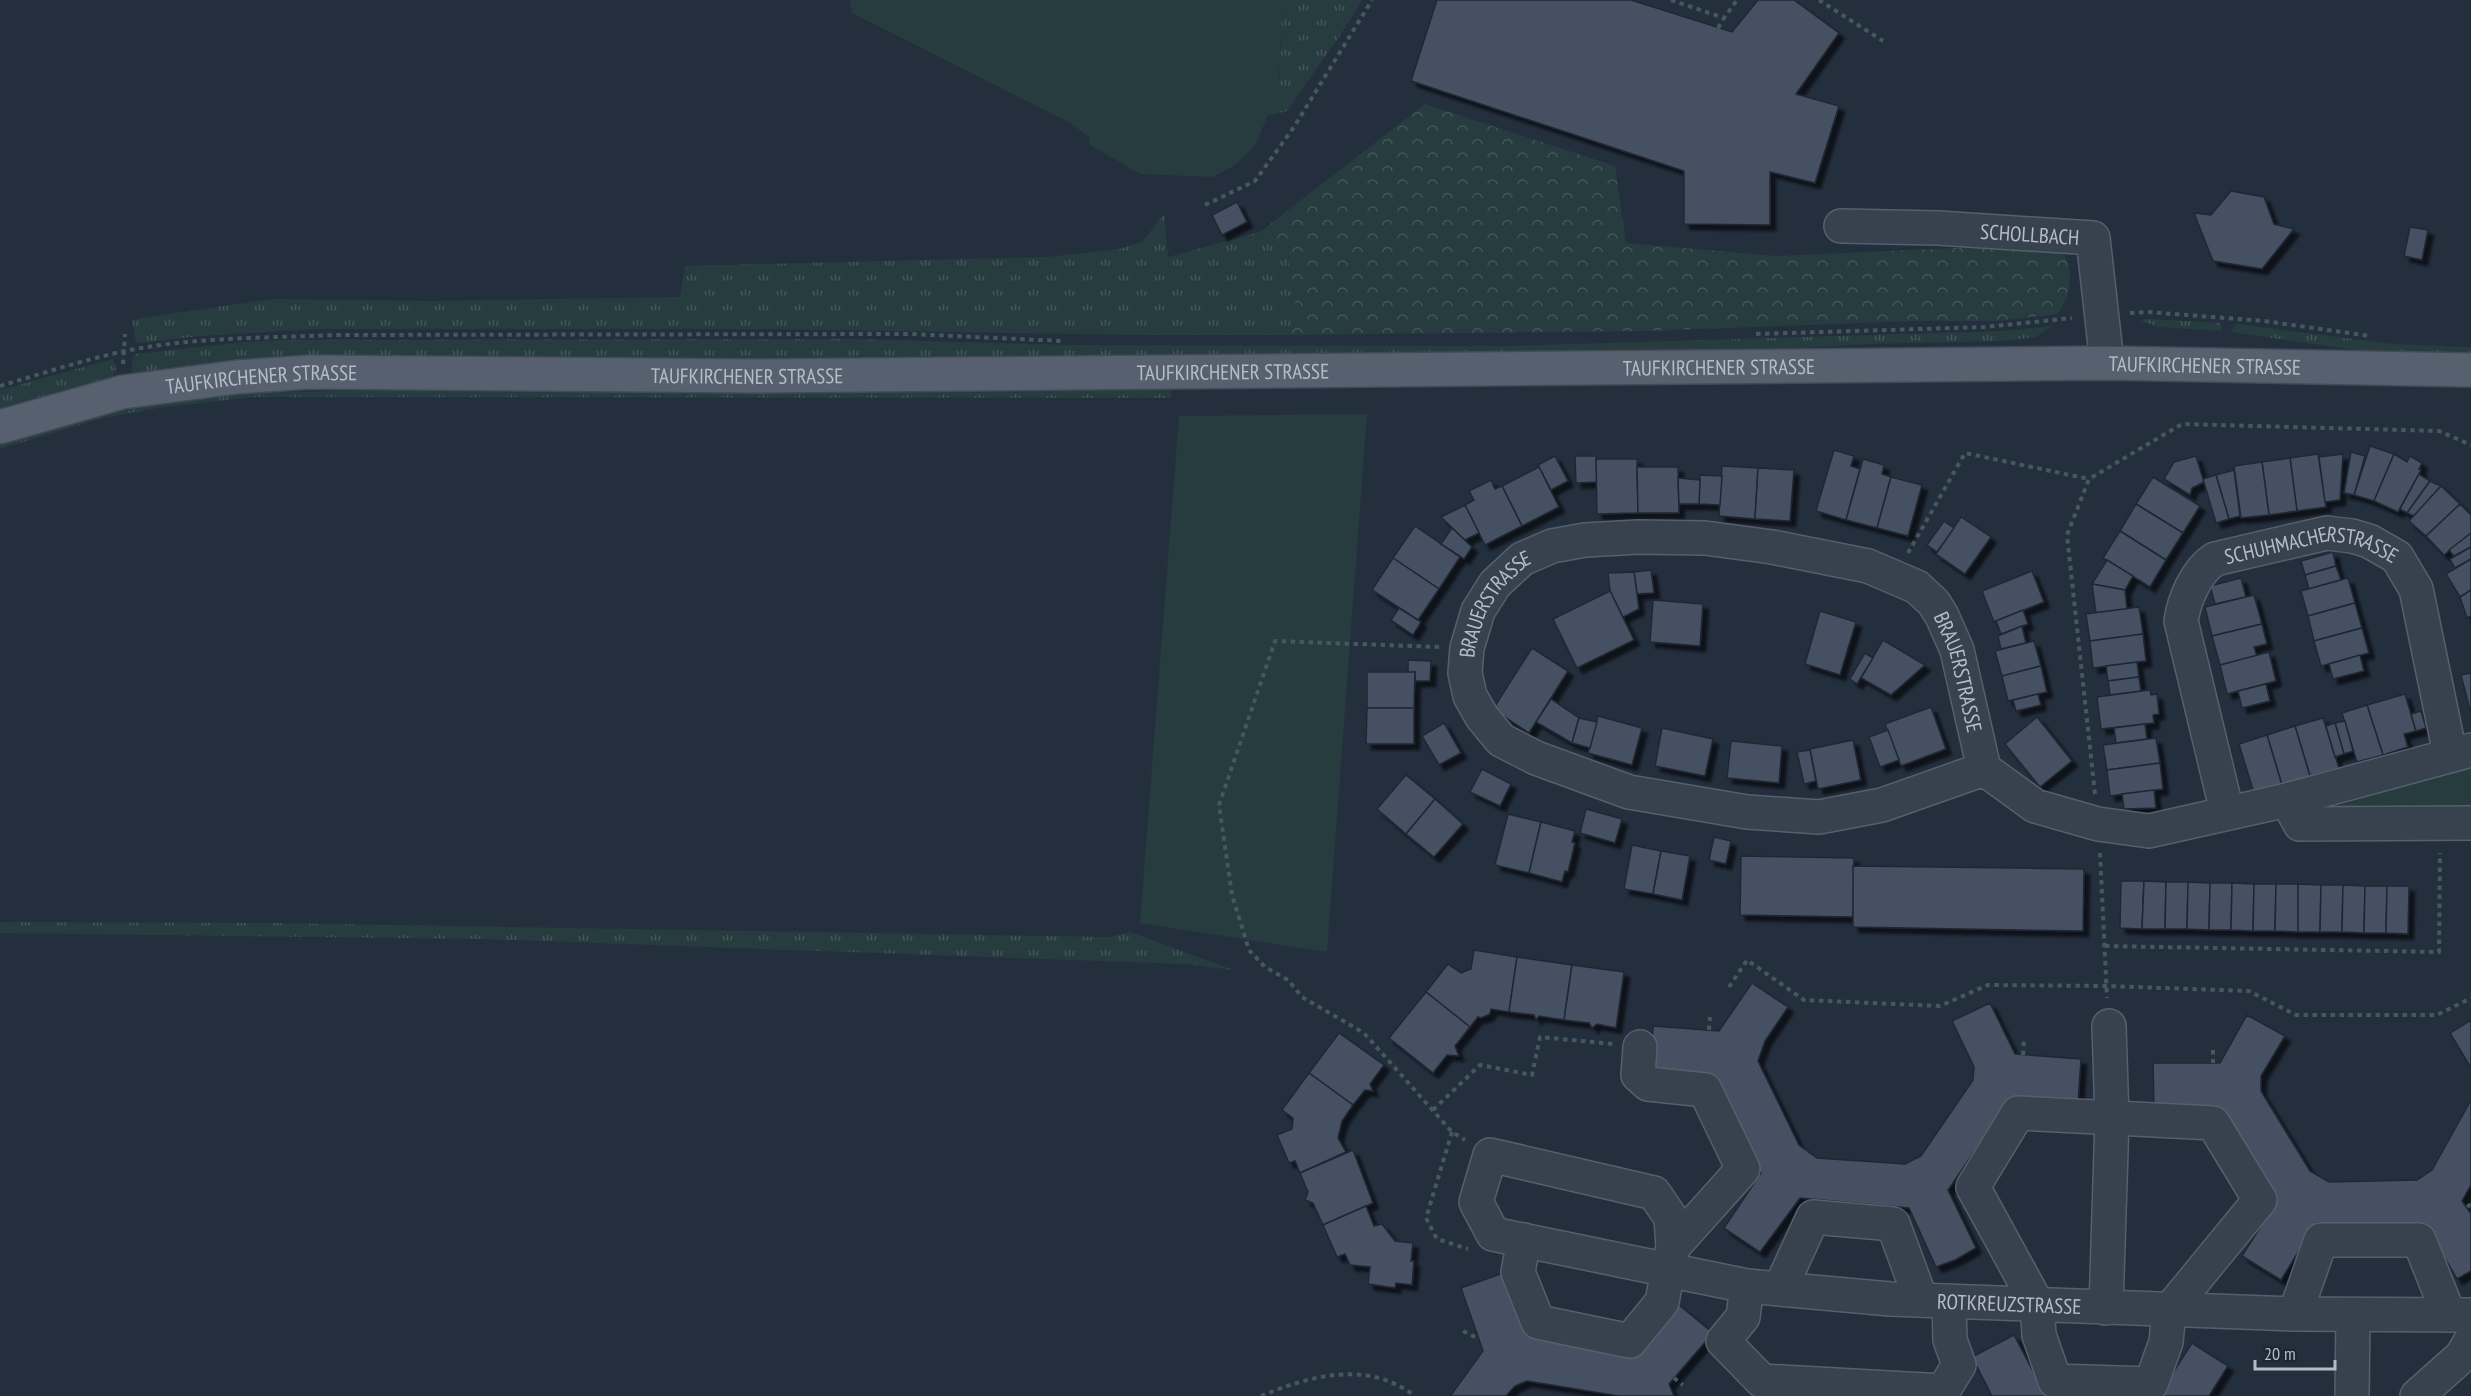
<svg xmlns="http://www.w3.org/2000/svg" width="2471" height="1396" font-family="'PT Sans Narrow',sans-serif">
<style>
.grass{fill:url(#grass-tufts)}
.forest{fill:url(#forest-crowns)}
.green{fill:#263c3f}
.building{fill:#455162;stroke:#1f2835;stroke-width:1.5;filter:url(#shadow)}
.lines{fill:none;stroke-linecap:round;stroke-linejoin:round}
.minor-casing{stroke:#565f6c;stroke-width:36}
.major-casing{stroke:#414a57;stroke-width:36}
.path{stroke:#44595c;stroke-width:4;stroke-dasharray:4.5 4.5;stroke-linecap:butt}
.minor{stroke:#38414e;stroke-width:33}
.major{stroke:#56606e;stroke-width:33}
.labels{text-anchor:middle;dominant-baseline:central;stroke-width:4.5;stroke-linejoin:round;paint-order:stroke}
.street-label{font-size:21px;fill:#b4bcc9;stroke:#1d2633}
</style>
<defs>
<pattern id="grass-tufts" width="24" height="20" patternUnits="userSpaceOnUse" patternTransform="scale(1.5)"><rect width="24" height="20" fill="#263c3f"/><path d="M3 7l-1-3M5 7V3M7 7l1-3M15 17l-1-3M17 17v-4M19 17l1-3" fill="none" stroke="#435659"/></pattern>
<pattern id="forest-crowns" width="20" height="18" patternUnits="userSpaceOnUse" patternTransform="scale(1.5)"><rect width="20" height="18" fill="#263c3f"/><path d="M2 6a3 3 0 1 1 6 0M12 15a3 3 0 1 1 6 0" fill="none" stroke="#435659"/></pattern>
<filter id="shadow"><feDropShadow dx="5.5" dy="5.5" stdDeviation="1.5" flood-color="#0009"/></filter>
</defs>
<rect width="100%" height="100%" fill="#242f3e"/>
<g class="grass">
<polygon points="1282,0 1362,0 1347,25 1287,111 1267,116 1279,87"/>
<polygon points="1164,214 1168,257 1260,232 1288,254 1297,320 1288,335 1147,335 764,329 315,329 201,336 136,343 132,321 141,318 272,299 430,301 680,297 685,266 1048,257 1119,249 1142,242"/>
<polygon points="2148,319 2221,323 2221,331 2158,327 2140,320"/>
<polygon points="2236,324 2392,344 2471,347 2471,356 2384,354 2231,332"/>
<polygon points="2051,326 2036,337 2001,341 1871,344 1748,351 1003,358 346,359 133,376 132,364 134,355 136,354 244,342 284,340 848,339 1069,345 1509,346 2004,331"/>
<polygon points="113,359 116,369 111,381 0,409 0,390"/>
<polygon points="1171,387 1171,398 255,397 158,408 103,418 0,449 0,440 117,410 240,393 506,388"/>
<polygon points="0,922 270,923 1110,937 1130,932 1233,970 1185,964 485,939 0,933"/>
</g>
<path class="forest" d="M 1425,104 L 1615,166 L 1626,243 L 1776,256 L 2023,245 C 2033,246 2047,246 2057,250 C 2078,259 2070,301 2057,314 L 1998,321 L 1914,321 L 1647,331 L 1288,335 L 1297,320 L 1288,254 L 1260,232 Z"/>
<g class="green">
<polygon points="850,0 1282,0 1279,87 1259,137 1251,150 1235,165 1213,177 1140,174 1090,145 1089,137 1069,122 852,13"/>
<polygon points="1367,414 1327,952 1140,923 1179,416"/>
<polygon points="2471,766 2471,809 2327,809 2452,770"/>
</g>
<g class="building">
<polygon points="1437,0 1631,0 1732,32 1758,0 1794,0 1839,33 1796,94 1839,106 1815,183 1770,172 1770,225 1684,224 1684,171 1411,81"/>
<polygon points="2231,191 2264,197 2274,224 2294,229 2262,269 2213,261 2194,213 2211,215"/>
<polygon points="1237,202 1247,222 1222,235 1212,215"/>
<polygon points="2410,227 2428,230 2422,260 2404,256"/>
<polygon points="2370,446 2394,454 2374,501 2354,495"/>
<polygon points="1834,450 1854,456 1851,466 1860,469 1846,520 1816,511"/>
<polygon points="2351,452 2365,456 2354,495 2344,493"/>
<polygon points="2318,454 2326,507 2297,511 2290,458"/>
<polygon points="2343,454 2340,500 2325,502 2319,457"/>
<polygon points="2394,454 2407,462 2410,456 2422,463 2419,469 2421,470 2398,512 2374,501"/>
<polygon points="1555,456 1568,481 1551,490 1538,465"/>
<polygon points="1575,456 1596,456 1597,482 1576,483"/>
<polygon points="2196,456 2204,482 2192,488 2190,495 2164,479 2174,462"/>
<polygon points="2290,458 2297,511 2269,515 2262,462"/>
<polygon points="1596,459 1637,459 1638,513 1597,514"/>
<polygon points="1863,459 1884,465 1882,474 1891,477 1877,528 1846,520"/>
<polygon points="2262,462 2269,515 2241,518 2234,466"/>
<polygon points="1722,466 1758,468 1755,519 1719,516"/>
<polygon points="1539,467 1559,507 1522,526 1502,486"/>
<polygon points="1637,467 1678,467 1679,513 1638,513"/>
<polygon points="1758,468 1794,470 1790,521 1755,519"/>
<polygon points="2234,470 2240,516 2229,519 2216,475"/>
<polygon points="2419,474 2430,481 2407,513 2400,509"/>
<polygon points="1700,475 1722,476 1720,505 1699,504"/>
<polygon points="2216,475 2229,519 2216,523 2203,479"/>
<polygon points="1891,477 1922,485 1908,536 1877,528"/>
<polygon points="2153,477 2200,506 2183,533 2136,504"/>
<polygon points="1678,478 1700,480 1699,504 1679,504"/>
<polygon points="1491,480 1495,489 1502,486 1522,526 1485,545 1465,505 1474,500 1469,491"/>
<polygon points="2430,481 2441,486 2414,516 2407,513"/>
<polygon points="2441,486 2460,504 2426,536 2409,521"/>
<polygon points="2136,504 2183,533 2166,560 2120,531"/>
<polygon points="2460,504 2471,515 2471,533 2444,555 2426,536"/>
<polygon points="1465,505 1479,533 1465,540 1441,517"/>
<polygon points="1961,517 1991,537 1965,574 1936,554"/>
<polygon points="1944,521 1954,528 1937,552 1927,545"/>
<polygon points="1415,526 1460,557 1439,589 1393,558"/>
<polygon points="1452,528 1472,547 1464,559 1441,544"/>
<polygon points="2120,531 2166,560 2150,587 2103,558"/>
<polygon points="2471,533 2471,547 2454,556 2449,550"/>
<polygon points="2471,547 2471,559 2455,568 2450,559"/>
<polygon points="2333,552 2336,566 2305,575 2301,561"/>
<polygon points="1393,558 1439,589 1418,620 1372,590"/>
<polygon points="2471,559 2471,590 2460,597 2446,574"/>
<polygon points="2107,560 2133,576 2125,590 2092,584"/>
<polygon points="2336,566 2341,580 2309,589 2305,575"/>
<polygon points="1651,570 1654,593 1637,594 1634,572"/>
<polygon points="2032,571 2044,602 1994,622 1982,591"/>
<polygon points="1634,572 1639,609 1623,617 1610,591 1608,573"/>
<polygon points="2241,578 2246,597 2215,604 2210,586"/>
<polygon points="2348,578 2355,603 2308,616 2301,591"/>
<polygon points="2092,584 2125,590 2127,609 2096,613"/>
<polygon points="2471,590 2471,616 2467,618 2460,597"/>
<polygon points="1610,591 1634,640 1577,668 1553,619"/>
<polygon points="2254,595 2262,624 2212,636 2205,607"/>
<polygon points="1653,600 1703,604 1700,646 1650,642"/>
<polygon points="2355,603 2362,628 2314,641 2308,616"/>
<polygon points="2139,607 2143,634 2090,641 2086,614"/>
<polygon points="1399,608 1421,622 1413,635 1391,620"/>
<polygon points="2023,610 2028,624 2001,634 1996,621"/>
<polygon points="1820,611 1856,622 1840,675 1805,664"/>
<polygon points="2262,624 2267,644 2254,647 2257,656 2220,665 2212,636"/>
<polygon points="2022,626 2026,643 2001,649 1998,636"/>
<polygon points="2362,628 2369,653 2321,666 2314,641"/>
<polygon points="2143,634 2146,661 2093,668 2090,641"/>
<polygon points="1883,640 1925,665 1891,695 1861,678"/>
<polygon points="2034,641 2041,666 2002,676 1995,651"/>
<polygon points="1532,648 1568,671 1529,733 1493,709"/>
<polygon points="2269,652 2276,681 2227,694 2220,665"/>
<polygon points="1865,653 1873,658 1857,684 1850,679"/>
<polygon points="2360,655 2364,671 2333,679 2329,664"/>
<polygon points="1408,660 1431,661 1430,681 1415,681 1415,672 1408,673"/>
<polygon points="2137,662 2139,677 2108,681 2106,666"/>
<polygon points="2041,666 2047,692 2008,701 2002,676"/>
<polygon points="1367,672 1415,672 1414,708 1367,708"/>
<polygon points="2471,673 2471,714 2461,675"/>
<polygon points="2139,677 2141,691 2110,695 2108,681"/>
<polygon points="2266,684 2270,701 2242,708 2238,691"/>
<polygon points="2150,690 2151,695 2157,694 2159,714 2153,715 2154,723 2101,729 2097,697"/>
<polygon points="2038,694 2041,705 2016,711 2013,700"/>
<polygon points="2405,694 2416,731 2404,734 2408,747 2383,755 2367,705"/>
<polygon points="1551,699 1579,718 1572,743 1536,722"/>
<polygon points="2367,705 2383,755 2357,762 2342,713"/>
<polygon points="1931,707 1946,749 1901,766 1885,724"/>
<polygon points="1367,708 1414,708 1414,744 1366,744"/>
<polygon points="2421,711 2426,728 2416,731 2411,714"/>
<polygon points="1598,716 1642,728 1632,765 1588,753"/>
<polygon points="2037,717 2072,761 2040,787 2005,744"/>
<polygon points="1579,718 1597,722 1590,748 1572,743"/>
<polygon points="2323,718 2339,768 2310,776 2295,726"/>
<polygon points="2345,721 2353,751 2344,754 2335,723"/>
<polygon points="1444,723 1461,753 1439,765 1422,736"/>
<polygon points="2335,723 2344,754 2335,757 2326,726"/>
<polygon points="2145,724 2147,739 2116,743 2114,728"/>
<polygon points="2295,726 2310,776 2282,785 2267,735"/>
<polygon points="1662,728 1713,739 1705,776 1655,766"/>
<polygon points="1888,730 1899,760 1880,767 1869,737"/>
<polygon points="2267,735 2282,785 2254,793 2239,744"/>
<polygon points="2156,738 2160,763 2107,770 2103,745"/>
<polygon points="1853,740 1861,780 1818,789 1810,749"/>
<polygon points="1731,741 1782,746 1779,783 1727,778"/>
<polygon points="1810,750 1816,781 1804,784 1797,752"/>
<polygon points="2160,763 2163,789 2110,796 2107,770"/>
<polygon points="1482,769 1511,784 1500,806 1470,792"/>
<polygon points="1406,775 1435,799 1406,834 1377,809"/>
<polygon points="2154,790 2156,808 2124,809 2122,794"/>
<polygon points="1435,799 1463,824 1434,857 1406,834"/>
<polygon points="1586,809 1622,819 1615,843 1580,833"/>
<polygon points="1508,814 1541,822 1529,873 1495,865"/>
<polygon points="1541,822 1575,831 1572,842 1575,843 1568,872 1565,871 1562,882 1529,873"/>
<polygon points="1714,837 1731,841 1726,864 1709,860"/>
<polygon points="1632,845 1661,851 1653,894 1624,889"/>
<polygon points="1661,851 1690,856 1682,900 1653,894"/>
<polygon points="1741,856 1854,858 1853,917 1740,915"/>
<polygon points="1853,866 2084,869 2083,931 1853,927"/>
<polygon points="2121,881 2144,881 2142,929 2120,928"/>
<polygon points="2144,881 2166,882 2165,929 2142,929"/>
<polygon points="2166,882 2188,882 2187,929 2165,929"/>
<polygon points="2188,882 2210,883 2209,930 2187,929"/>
<polygon points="2210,883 2232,883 2231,930 2209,930"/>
<polygon points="2232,883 2254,884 2253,931 2231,930"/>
<polygon points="2254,884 2276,884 2275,931 2253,931"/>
<polygon points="2276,884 2298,884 2298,932 2275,931"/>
<polygon points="2298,884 2321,885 2320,932 2298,932"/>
<polygon points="2321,885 2343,885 2342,932 2320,932"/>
<polygon points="2343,885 2365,886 2364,933 2342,932"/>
<polygon points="2365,886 2387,886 2386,933 2364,933"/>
<polygon points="2387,886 2409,886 2408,934 2386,933"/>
<polygon points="1474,950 1517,957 1509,1012 1491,1009 1490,1014 1481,1018 1478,1017 1470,1027 1426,992 1448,964 1461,973 1471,969"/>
<polygon points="1517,957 1572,965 1564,1020 1539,1016 1536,1020 1534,1015 1509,1012"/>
<polygon points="1572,965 1624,972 1616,1028 1597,1024 1592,1028 1589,1023 1564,1020"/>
<polygon points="1752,983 1788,1007 1765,1041 1758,1061 1799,1145 1817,1158 1905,1164 1921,1156 1973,1080 1974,1067 1952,1021 1990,1003 2015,1054 2081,1059 2078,1103 2011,1098 1948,1190 1976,1248 1955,1260 1936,1267 1909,1208 1800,1198 1760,1252 1724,1228 1761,1173 1715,1076 1651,1070 1653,1026 1719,1031"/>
<polygon points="1426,992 1470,1027 1455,1046 1459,1056 1447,1055 1433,1073 1389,1038"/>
<polygon points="2247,1015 2285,1036 2261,1076 2261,1091 2310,1171 2329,1182 2417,1180 2432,1170 2471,1100 2471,1185 2462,1201 2471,1214 2471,1271 2457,1279 2425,1224 2316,1223 2281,1280 2242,1256 2277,1201 2219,1107 2154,1107 2153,1063 2220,1063"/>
<polygon points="2471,1020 2471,1068 2450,1033"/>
<polygon points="1339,1033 1384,1065 1370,1084 1373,1091 1365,1090 1353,1105 1309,1073"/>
<polygon points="1309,1073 1353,1105 1342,1121 1338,1138 1346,1152 1300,1173 1295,1161 1289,1163 1277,1135 1292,1129 1293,1118 1282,1110"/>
<polygon points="1353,1150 1373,1203 1323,1225 1313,1203 1305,1200 1308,1192 1300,1173"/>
<polygon points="1366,1206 1374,1226 1382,1224 1395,1241 1413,1243 1411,1261 1414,1261 1412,1285 1396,1283 1395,1288 1368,1284 1370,1267 1350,1265 1345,1254 1337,1257 1323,1225"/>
<polygon points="1503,1273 1527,1336 1637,1356 1679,1305 1713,1333 1669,1384 1674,1396 1619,1396 1527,1381 1515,1386 1506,1396 1452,1396 1451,1395 1483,1351 1461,1288"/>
<polygon points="2014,1335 2045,1394 2091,1396 1992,1396 1972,1357"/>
<polygon points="2192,1343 2228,1366 2209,1396 2158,1396"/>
</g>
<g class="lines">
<defs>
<g id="minor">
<path id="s1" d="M 1841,226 L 1938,228 L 2093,238 L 2107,363"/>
<path id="s2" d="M 1984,769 L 1882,805 L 1819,817 L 1747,812 L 1629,792 L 1536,758 L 1501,740 L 1482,717 L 1470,696 L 1465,673 L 1467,648 L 1478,611 L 1495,584 L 1522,559 L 1552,546 L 1585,540 L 1638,537 L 1705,538 L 1772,547 L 1868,566 L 1917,587 L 1934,603 L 1942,616 L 1957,650 L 1984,769 L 2035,806 L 2098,824 L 2149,831 L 2287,800 L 2471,750"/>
<polyline points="2287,800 2300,824 2471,823"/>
<path id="s3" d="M 2227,812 L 2181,621 C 2184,600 2196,571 2215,559 L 2327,533 L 2352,536 L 2369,541 L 2397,557 L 2416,589 L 2450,754"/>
<polyline points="1640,1047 1638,1075 1648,1084 1705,1090 1743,1169 1673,1247"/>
<polygon points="2018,1113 2213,1123 2260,1200 2169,1311 2166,1342 2151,1384 2055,1381 2039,1335 2037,1304 1973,1187"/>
<path id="s4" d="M 1524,1240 L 1518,1272 L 1538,1322 L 1630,1341 L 1662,1302 L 1668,1270 L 1493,1234 L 1476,1202 L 1490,1155 L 1654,1193 L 1671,1218 L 1673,1247 L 1668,1270 L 1747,1286 L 1890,1299 L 2295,1314 L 2471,1315"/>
<polyline points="1747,1286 1743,1317 1723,1341 1762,1381 1943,1391 1959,1365 1950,1340 1949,1301"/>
<polyline points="1780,1289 1813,1217 1893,1224 1921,1300"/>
<polyline points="2106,1308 2112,1119 2109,1026"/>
<polyline points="2295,1314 2321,1240 2419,1240 2449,1315"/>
<polyline points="2352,1396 2353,1316"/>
<polyline points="2417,1396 2462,1356 2471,1340"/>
</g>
<g id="major">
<path id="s5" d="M 0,427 L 123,392 L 237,377 L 310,372 L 753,376 L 2107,363 L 2471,370"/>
</g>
</defs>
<use href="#minor" class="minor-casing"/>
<use href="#major" class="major-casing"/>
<g class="path">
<polyline points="1671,0 1724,18 1737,0"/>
<polyline points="1819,0 1883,41"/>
<polyline points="1718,28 1724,18"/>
<polyline points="1205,205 1255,181 1294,127 1372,0"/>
<polyline points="2130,313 2148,312 2264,321 2370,336"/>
<polyline points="1756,334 1985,327 2072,318"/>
<polyline points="123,364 125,334"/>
<path d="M 0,386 C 41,374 83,360 125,351 C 194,337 266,338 336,335 L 911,334 L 1062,341"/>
<polyline points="1908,553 1965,453 2089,479"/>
<polyline points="1439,647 1275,641 1219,805 1232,895 1249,950 1265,967 1288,980 1302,997 1364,1033 1452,1132 1465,1140"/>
<polyline points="2095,794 2067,535 2089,479 2182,424 2439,431 2471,445"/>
<polyline points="2100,853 2107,998"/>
<polyline points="2105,946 2439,952 2440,853"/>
<polyline points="1729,987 1747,960 1804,1000 1940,1006 1988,985 2107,986 2249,991 2296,1015 2437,1015 2471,998"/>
<polyline points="1709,1030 1710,1017"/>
<polyline points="2213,1050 2213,1063"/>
<polyline points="2023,1055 2024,1039"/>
<polyline points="1433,1110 1480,1065 1532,1075 1540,1037 1613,1044"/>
<polyline points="1452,1132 1426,1218 1437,1239 1468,1249"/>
<polyline points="2467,1207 2471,1204"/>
<polyline points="1463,1331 1479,1339"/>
<polyline points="1674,1378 1683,1385"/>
<path d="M 1261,1396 C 1312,1375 1367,1360 1415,1396"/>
</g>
<use href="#minor" class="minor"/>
<use href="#major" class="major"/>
</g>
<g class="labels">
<g class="street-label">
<text stroke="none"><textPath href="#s1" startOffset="189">SCHOLLBACH</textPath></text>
<text stroke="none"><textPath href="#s5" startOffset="2211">TAUFKIRCHENER STRASSE</textPath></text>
<text stroke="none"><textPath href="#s5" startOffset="1725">TAUFKIRCHENER STRASSE</textPath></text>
<text stroke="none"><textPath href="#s5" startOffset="1239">TAUFKIRCHENER STRASSE</textPath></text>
<text stroke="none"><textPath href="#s5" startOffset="753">TAUFKIRCHENER STRASSE</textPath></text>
<text stroke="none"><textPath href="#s5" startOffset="267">TAUFKIRCHENER STRASSE</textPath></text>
<text stroke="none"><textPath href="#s3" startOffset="369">SCHUHMACHERSTRASSE</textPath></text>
<text stroke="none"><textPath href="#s2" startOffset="658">BRAUERSTRASSE</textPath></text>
<text stroke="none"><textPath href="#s2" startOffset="1215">BRAUERSTRASSE</textPath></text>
<text stroke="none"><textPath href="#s4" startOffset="1122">ROTKREUZSTRASSE</textPath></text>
</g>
</g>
<path d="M2255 1360v9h80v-9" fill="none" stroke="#b4bcc9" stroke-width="3"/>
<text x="2264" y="1360" font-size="18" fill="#b4bcc9" stroke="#1d2633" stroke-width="4.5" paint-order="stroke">20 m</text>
</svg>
